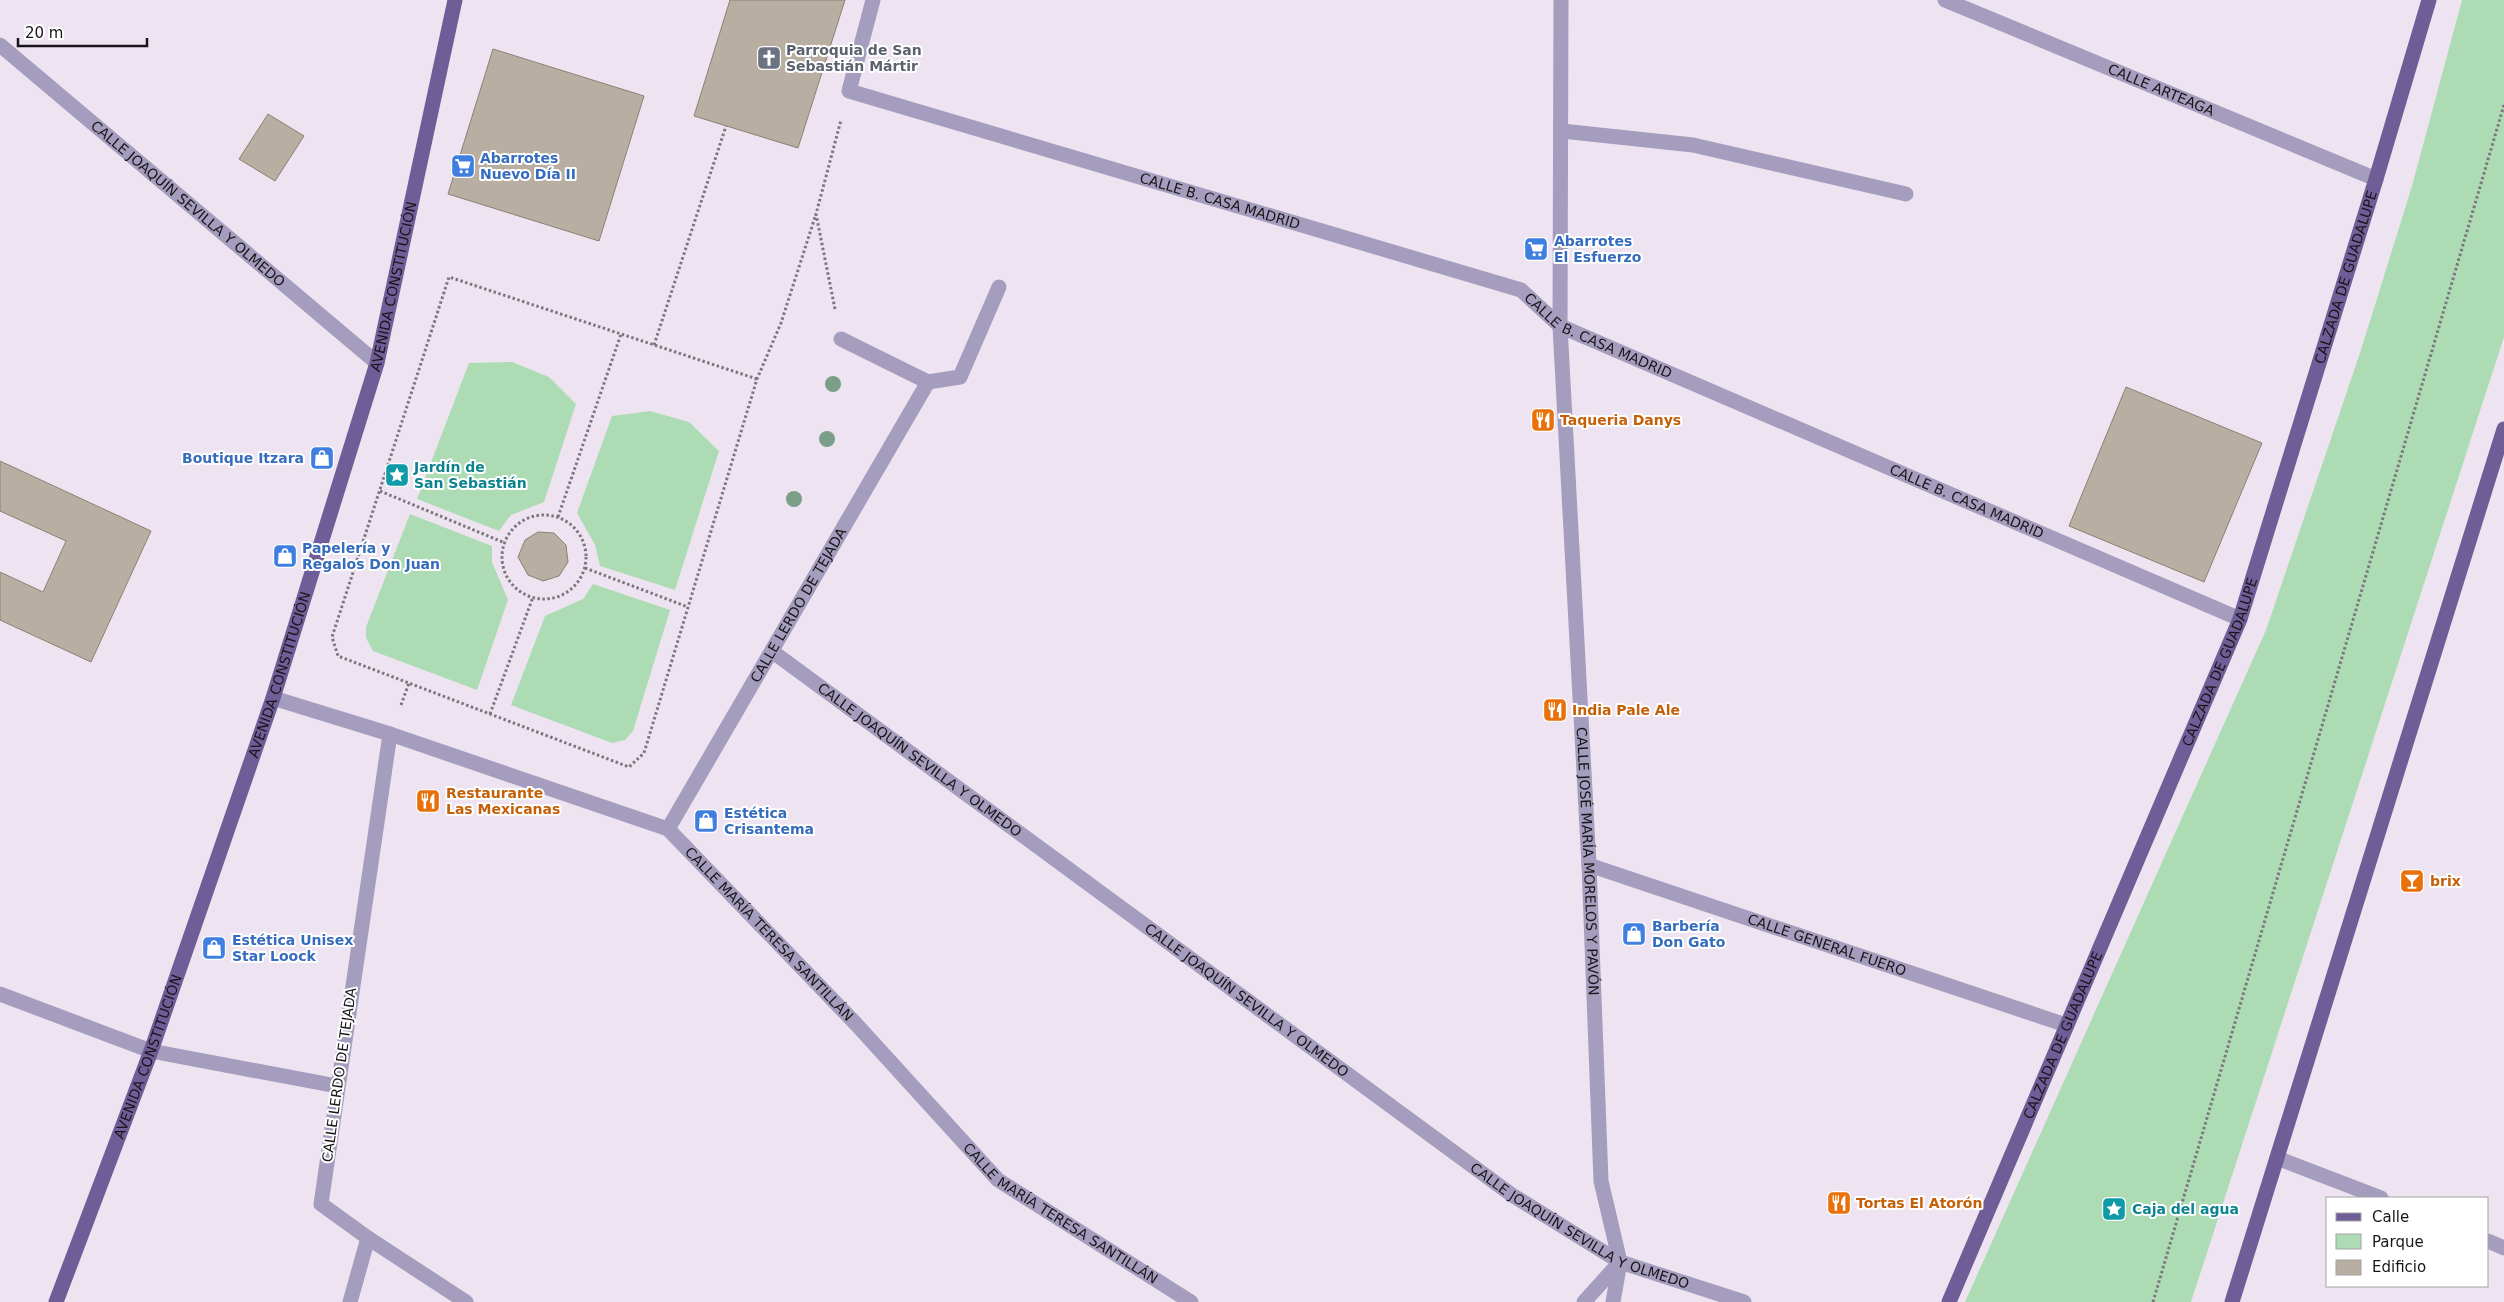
<svg xmlns="http://www.w3.org/2000/svg" width="2504" height="1302" font-family="'DejaVu Sans',sans-serif">
<style>
.green{fill:#addcb4}
.building{fill:#b8aea1;stroke:#8a8175}
.lines{fill:none;stroke-linecap:round;stroke-linejoin:round}
.path{stroke:#7c757e;stroke-width:3;stroke-dasharray:2.5 2.5;stroke-linecap:butt}
.minor{stroke:#a59dbd;stroke-width:15}
.major{stroke:#6f5d97;stroke-width:15}
.tree{fill:#7a9e87}
.labels{text-anchor:middle;dominant-baseline:central;stroke-width:4;stroke-linejoin:round;paint-order:stroke}
.worship-label{font-size:14px;font-weight:bold;fill:#5b616d;stroke:#fff;text-anchor:start}
.street-label{font-size:14px;fill:#19161b;stroke:#fff}
.shop-label{font-size:14px;font-weight:bold;fill:#366cbe;stroke:#fff;text-anchor:start}
.food-label{font-size:14px;font-weight:bold;fill:#c56008;stroke:#fff;text-anchor:start}
.culture-label{font-size:14px;font-weight:bold;fill:#0d838f;stroke:#fff;text-anchor:start}
</style>
<rect width="100%" height="100%" fill="#eee4f1"/>
<g class="green">
<polygon points="2462,0 2504,0 2504,337 2191,1302 1965,1302 2266,630 2361,350 2412,186"/>
<polygon points="512,362 549,377 576,404 544,502 511,515 499,531 417,499 469,363"/>
<polygon points="650,411 689,422 719,451 675,590 600,566 595,545 577,513 612,416"/>
<polygon points="410,514 492,546 492,562 508,600 477,690 373,651 366,638 366,627"/>
<polygon points="593,584 670,610 633,731 625,740 612,743 511,705 545,616 583,599"/>
</g>
<g class="building">
<polygon points="730,0 845,0 798,148 694,116"/>
<polygon points="493,49 644,96 599,241 448,194"/>
<polygon points="268,114 304,136 275,181 239,159"/>
<polygon points="2126,387 2262,443 2204,582 2069,526"/>
<polygon points="0,461 151,531 91,662 0,620 0,572 43,592 66,541 0,511"/>
<polygon points="538,532 554,533 566,545 568,562 559,576 543,581 528,575 518,557 525,540"/>
</g>
<g class="lines">
<g class="path">
<polyline points="835,309 816,214 841,120"/>
<polyline points="654,345 726,126"/>
<polyline points="757,379 449,277 332,637 338,656 629,767 644,753 757,379 781,323 816,214"/>
<polyline points="380,491 505,543"/>
<circle cx="544" cy="557" r="42"/>
<polyline points="558,517 621,334"/>
<polyline points="585,568 688,607"/>
<polyline points="401,705 409,683"/>
<polyline points="490,714 533,597"/>
<polyline points="2153,1302 2504,105"/>
</g>
<g class="minor">
<path id="s1" d="M 873,0 L 849,91 L 1521,290 L 1560,326 L 2240,619"/>
<path id="s2" d="M 1561,0 L 1560,326 L 1589,865 L 1601,1181 L 1620,1262 L 1613,1302"/>
<path id="s3" d="M 1945,0 L 2376,179"/>
<path id="s4" d="M 0,45 L 377,363"/>
<polyline points="1562,131 1693,145 1906,194"/>
<polyline points="841,339 928,382"/>
<polyline points="928,382 960,377 999,287"/>
<path id="s5" d="M 773,652 L 1512,1195 L 1620,1262 L 1744,1302"/>
<path id="s6" d="M 273,698 L 390,734 L 668,829 L 856,1024 L 998,1180 L 1191,1302"/>
<polyline points="390,734 321,1204 368,1238 466,1302"/>
<path id="s7" d="M 668,829 L 928,382"/>
<path id="s8" d="M 1589,865 L 2066,1025"/>
<polyline points="0,994 151,1051 337,1086"/>
<polyline points="2277,1158 2381,1198"/>
<polyline points="2488,1241 2504,1248"/>
<polyline points="350,1302 368,1238"/>
<polyline points="1584,1302 1620,1262"/>
</g>
<g class="major">
<path id="s9" d="M 56,1302 L 151,1051 L 273,698 L 377,363 L 455,0"/>
<path id="s10" d="M 1949,1302 L 2240,619 L 2376,179 L 2429,0"/>
<polyline points="2232,1302 2504,429"/>
</g>
</g>
<g class="tree">
<circle cx="833" cy="384" r="8"/>
<circle cx="827" cy="439" r="8"/>
<circle cx="794" cy="499" r="8"/>
</g>
<defs>
<symbol id="church-square" viewBox="-11 -11 22 22"><rect x="-9" y="-9" width="18" height="18" rx="4" fill="#6b7280" stroke="#fff"/><path d="M-1.2-6h2.4v3.5h3.3v2.4h-3.3V6h-2.4V-.1h-3.3v-2.4h3.3Z" fill="#fff"/></symbol>
<symbol id="supermarket-square" viewBox="-11 -11 22 22"><rect x="-9" y="-9" width="18" height="18" rx="4" fill="#3f7fe0" stroke="#fff"/><path d="M-6-5.5h2.5l.6 2H6L4.5 2H-2.5L-4.4-4H-6ZM-1.5 3.2a1.3 1.3 0 1 0 .1 0ZM3 3.2a1.3 1.3 0 1 0 .1 0Z" fill="#fff"/></symbol>
<symbol id="restaurant-square" viewBox="-11 -11 22 22"><rect x="-9" y="-9" width="18" height="18" rx="4" fill="#e8710a" stroke="#fff"/><path d="M-5-6h1v4h1v-4h1v4h1v-4h1v5L-1.5 .5V6h-2V.5L-5-1ZM5-6V6H3V1.5H1.5Q1.5-4 5-6Z" fill="#fff"/></symbol>
<symbol id="shop-square" viewBox="-11 -11 22 22"><rect x="-9" y="-9" width="18" height="18" rx="4" fill="#3f7fe0" stroke="#fff"/><path d="M-5-2.5h2.3a2.7 3.5 0 0 1 5.4 0H5L5.5 6h-11ZM-1.5-2.5h3a1.5 2.3 0 0 0-3 0Z" fill="#fff"/></symbol>
<symbol id="sight-square" viewBox="-11 -11 22 22"><rect x="-9" y="-9" width="18" height="18" rx="4" fill="#0f9aa8" stroke="#fff"/><path d="M0-6L1.8-2.2L6-1.7L2.9 1.2L3.7 5.4L0 3.3L-3.7 5.4L-2.9 1.2L-6-1.7L-1.8-2.2Z" fill="#fff"/></symbol>
<symbol id="bar-square" viewBox="-11 -11 22 22"><rect x="-9" y="-9" width="18" height="18" rx="4" fill="#e8710a" stroke="#fff"/><path d="M-6-5H6L.8 .8V4.5H3.5V6h-7V4.5H-.8V.8Z" fill="#fff"/></symbol>
</defs>
<g fill-rule="evenodd">
<use href="#church-square" x="755" y="44" width="28" height="28"/>
<use href="#supermarket-square" x="449" y="152" width="28" height="28"/>
<use href="#supermarket-square" x="1522" y="235" width="28" height="28"/>
<use href="#restaurant-square" x="1529" y="406" width="28" height="28"/>
<use href="#shop-square" x="308" y="444" width="28" height="28"/>
<use href="#sight-square" x="383" y="461" width="28" height="28"/>
<use href="#shop-square" x="271" y="542" width="28" height="28"/>
<use href="#restaurant-square" x="1541" y="696" width="28" height="28"/>
<use href="#restaurant-square" x="414" y="787" width="28" height="28"/>
<use href="#shop-square" x="692" y="807" width="28" height="28"/>
<use href="#bar-square" x="2398" y="867" width="28" height="28"/>
<use href="#shop-square" x="1620" y="920" width="28" height="28"/>
<use href="#shop-square" x="200" y="934" width="28" height="28"/>
<use href="#restaurant-square" x="1825" y="1189" width="28" height="28"/>
<use href="#sight-square" x="2100" y="1195" width="28" height="28"/>
</g>
<g class="labels">
<g class="worship-label">
<text x="786" y="50">Parroquia de San<tspan x="786" dy="16">Sebastián Mártir</tspan></text>
</g>
<g class="street-label">
<text stroke="none"><textPath href="#s3" startOffset="234">CALLE ARTEAGA</textPath></text>
<text stroke="none"><textPath href="#s1" startOffset="481">CALLE B. CASA MADRID</textPath></text>
<text stroke="none"><textPath href="#s4" startOffset="246">CALLE JOAQUÍN SEVILLA Y OLMEDO</textPath></text>
<text stroke="none"><textPath href="#s10" startOffset="1100">CALZADA DE GUADALUPE</textPath></text>
<text stroke="none"><textPath href="#s9" startOffset="1071">AVENIDA CONSTITUCIÓN</textPath></text>
<text stroke="none"><textPath href="#s1" startOffset="886">CALLE B. CASA MADRID</textPath></text>
<text stroke="none"><textPath href="#s1" startOffset="1291">CALLE B. CASA MADRID</textPath></text>
<text stroke="none"><textPath href="#s7" startOffset="259">CALLE LERDO DE TEJADA</textPath></text>
<text stroke="none"><textPath href="#s10" startOffset="695">CALZADA DE GUADALUPE</textPath></text>
<text stroke="none"><textPath href="#s9" startOffset="666">AVENIDA CONSTITUCIÓN</textPath></text>
<text stroke="none"><textPath href="#s5" startOffset="182">CALLE JOAQUÍN SEVILLA Y OLMEDO</textPath></text>
<text stroke="none"><textPath href="#s2" startOffset="862">CALLE JOSÉ MARÍA MORELOS Y PAVÓN</textPath></text>
<text stroke="none"><textPath href="#s6" startOffset="562">CALLE MARÍA TERESA SANTILLÁN</textPath></text>
<text stroke="none"><textPath href="#s8" startOffset="251">CALLE GENERAL FUERO</textPath></text>
<text stroke="none"><textPath href="#s5" startOffset="588">CALLE JOAQUÍN SEVILLA Y OLMEDO</textPath></text>
<text stroke="none"><textPath href="#s10" startOffset="290">CALZADA DE GUADALUPE</textPath></text>
<text stroke="none"><textPath href="#s9" startOffset="262">AVENIDA CONSTITUCIÓN</textPath></text>
<text transform="translate(339 1075) rotate(-82)">CALLE LERDO DE TEJADA</text>
<text stroke="none"><textPath href="#s6" startOffset="968">CALLE MARÍA TERESA SANTILLÁN</textPath></text>
<text stroke="none"><textPath href="#s5" startOffset="992">CALLE JOAQUÍN SEVILLA Y OLMEDO</textPath></text>
</g>
<g class="shop-label">
<text x="480" y="158">Abarrotes<tspan x="480" dy="16">Nuevo Día II</tspan></text>
<text x="1554" y="241">Abarrotes<tspan x="1554" dy="16">El Esfuerzo</tspan></text>
<text x="304" y="458" text-anchor="end">Boutique Itzara</text>
<text x="302" y="548">Papelería y<tspan x="302" dy="16">Regalos Don Juan</tspan></text>
<text x="724" y="813">Estética<tspan x="724" dy="16">Crisantema</tspan></text>
<text x="1652" y="926">Barbería<tspan x="1652" dy="16">Don Gato</tspan></text>
<text x="232" y="940">Estética Unisex<tspan x="232" dy="16">Star Loock</tspan></text>
</g>
<g class="food-label">
<text x="1560" y="420">Taqueria Danys</text>
<text x="1572" y="710">India Pale Ale</text>
<text x="446" y="793">Restaurante<tspan x="446" dy="16">Las Mexicanas</tspan></text>
<text x="2430" y="881">brix</text>
<text x="1856" y="1203">Tortas El Atorón</text>
</g>
<g class="culture-label">
<text x="414" y="467">Jardín de<tspan x="414" dy="16">San Sebastián</tspan></text>
<text x="2132" y="1209">Caja del agua</text>
</g>
</g>
<rect x="2326" y="1197" width="162" height="90" fill="#ffffff" stroke="#a3a2a4"/>
<rect x="2336" y="1213" width="25" height="8" fill="#6f5d97" stroke="#a3a2a4"/>
<text x="2372" y="1222" font-size="15" fill="#19161b">Calle</text>
<rect x="2336" y="1234" width="25" height="15" fill="#addcb4" stroke="#a3a2a4"/>
<text x="2372" y="1247" font-size="15" fill="#19161b">Parque</text>
<rect x="2336" y="1260" width="25" height="15" fill="#b8aea1" stroke="#a3a2a4"/>
<text x="2372" y="1272" font-size="15" fill="#19161b">Edificio</text>
<path d="M18 38v8h129v-8" fill="none" stroke="#19161b" stroke-width="2.5"/>
<text x="25" y="38" font-size="15" fill="#19161b" stroke="#ffffff" stroke-width="4" paint-order="stroke">20 m</text>
</svg>
